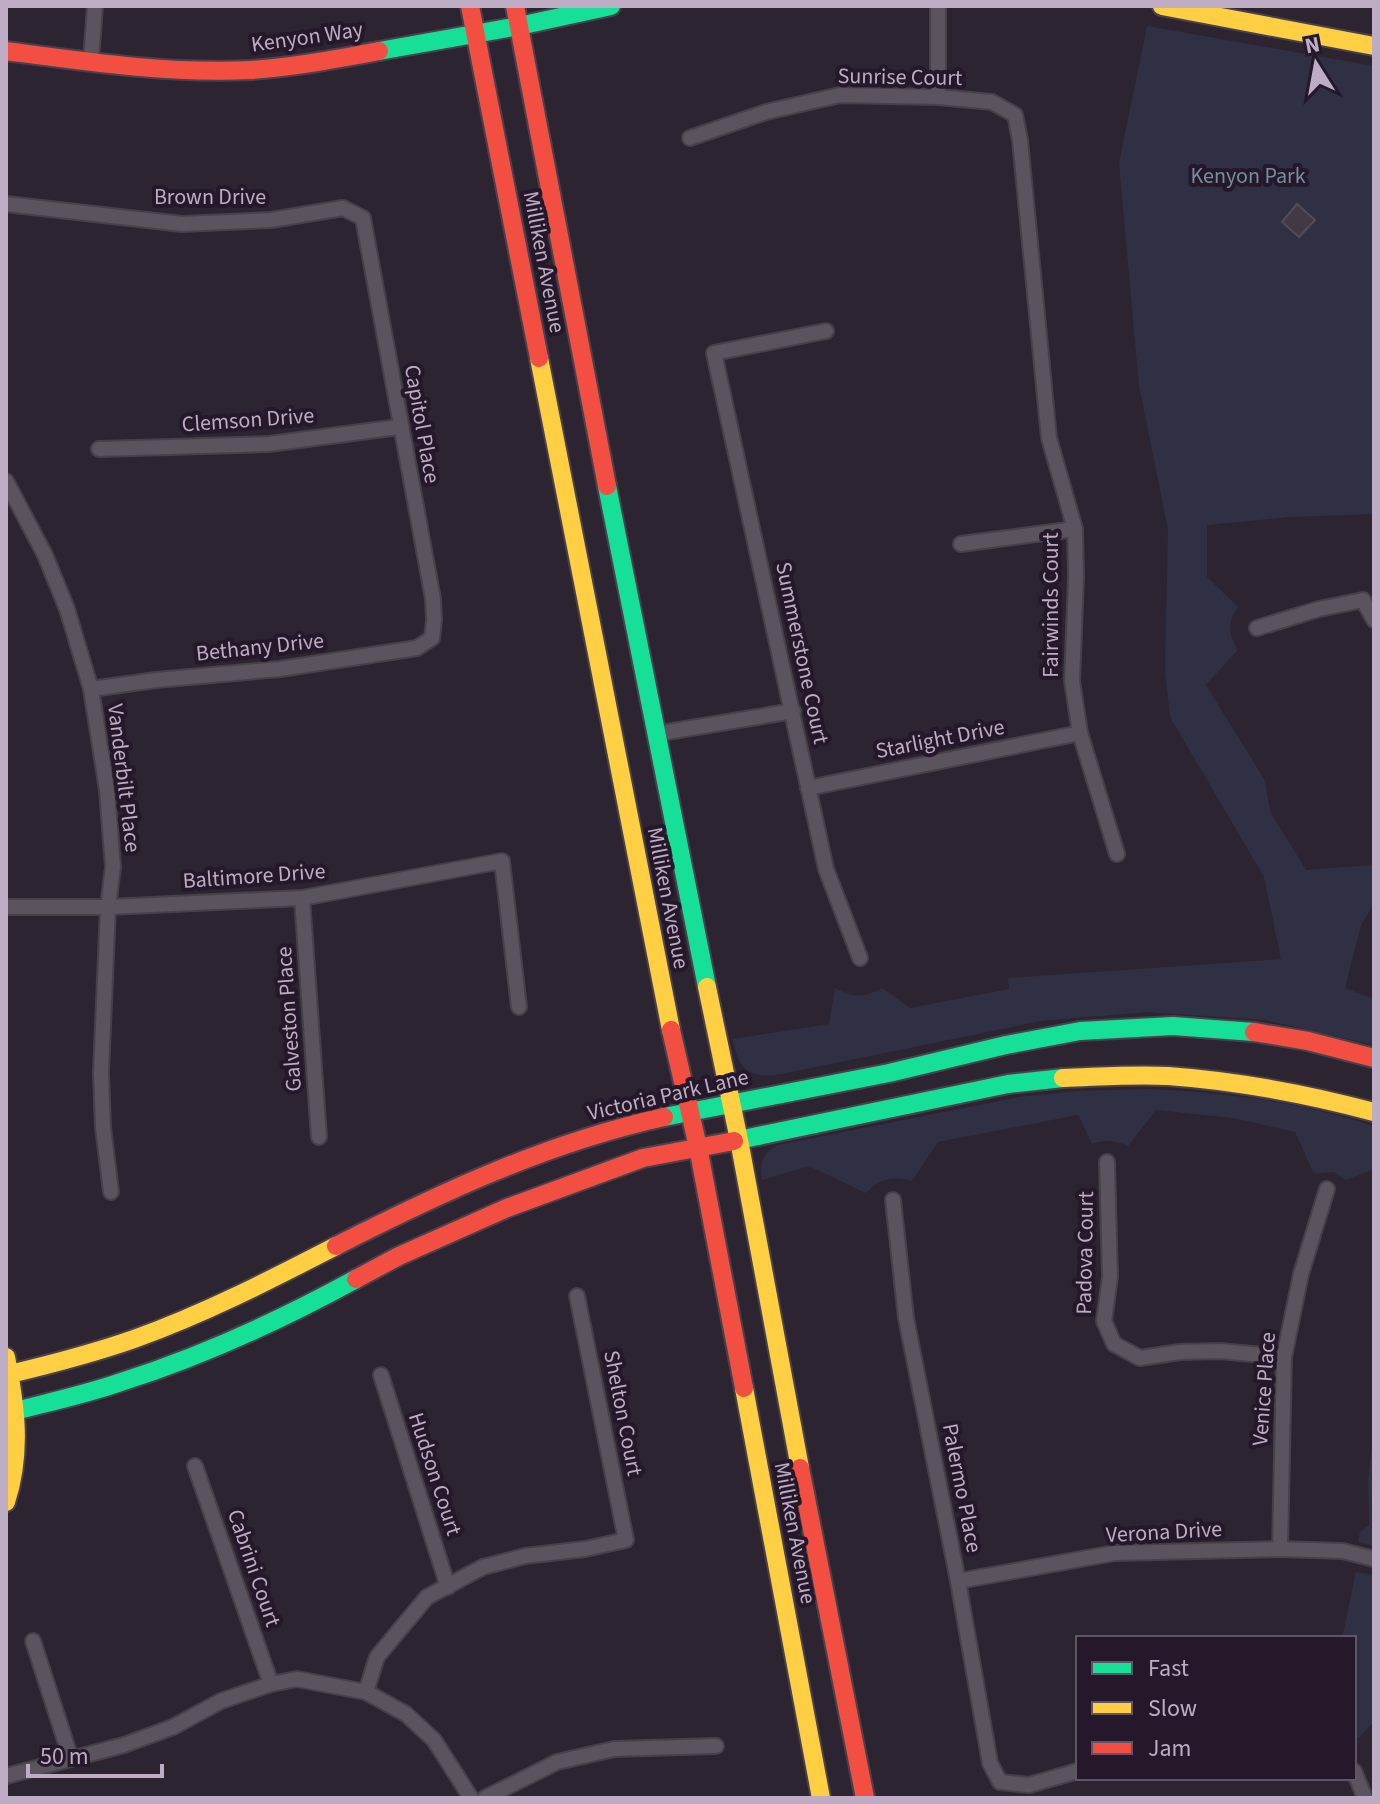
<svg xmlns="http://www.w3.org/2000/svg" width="1380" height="1804" font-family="'Source Sans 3',sans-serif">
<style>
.green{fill:#303044}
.building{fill:#413944;stroke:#554b58;stroke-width:2}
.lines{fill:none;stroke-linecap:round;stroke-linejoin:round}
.street-casing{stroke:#464049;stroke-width:18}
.fast-casing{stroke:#4a414d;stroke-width:22}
.slow-casing{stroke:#4a414d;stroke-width:22}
.jam-casing{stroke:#4a414d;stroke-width:22}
.street{stroke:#5b535e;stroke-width:14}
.fast{stroke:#16e098;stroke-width:18}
.slow{stroke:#ffcf43;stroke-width:18}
.jam{stroke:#f24e42;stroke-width:18}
.labels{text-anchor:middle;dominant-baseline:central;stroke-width:8;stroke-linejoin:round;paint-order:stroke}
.street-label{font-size:22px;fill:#bdacc3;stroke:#25182a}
.park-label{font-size:22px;fill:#748e9d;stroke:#25182a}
</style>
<rect width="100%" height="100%" fill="#2c2430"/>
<g class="green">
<path d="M 1147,26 L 1374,66 L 1374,514 L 1290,517 L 1207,525 L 1207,577 L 1238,607 C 1227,622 1228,635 1238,650 L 1206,685 L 1264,779 L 1271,813 L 1306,870 L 1374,865 L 1374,904 L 1361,925 L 1345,988 L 1374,999 L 1374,1045 L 1265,1020 L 1147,1012 L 1041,1021 L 782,1074 C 750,1079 739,1072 733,1039 L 829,1024 L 835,988 C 852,998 865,998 882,988 L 910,1008 L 1009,989 L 1008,978 L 1281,959 L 1264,877 L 1170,717 L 1165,669 L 1168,529 L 1139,386 L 1119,163 Z"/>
<path d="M 1147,1089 C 1224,1092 1300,1102 1374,1126 L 1374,1169 L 1346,1180 L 1334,1172 L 1314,1174 L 1295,1132 L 1233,1118 L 1156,1110 L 1128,1146 C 1115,1141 1106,1139 1092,1144 L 1078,1115 L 938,1142 L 912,1181 C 893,1176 880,1178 866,1193 L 809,1166 L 762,1180 C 759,1163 762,1153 778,1145 L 1019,1097 L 1077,1091 Z"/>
<polygon points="1374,1428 1374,1546 1358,1542 1360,1532 1369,1525 1368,1480"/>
<polygon points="1356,1572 1374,1575 1374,1721 1359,1738 1354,1735 1354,1638 1342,1638"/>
</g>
<polygon class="building" points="1297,204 1315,220 1299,237 1282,222"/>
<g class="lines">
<defs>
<g id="street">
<polyline points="938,6 938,97"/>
<polyline points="91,61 95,6"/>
<polyline points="690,138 766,112 840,95 938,97 992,102 1015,115 1020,140 1049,438 1075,529 1076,578 1072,681 1080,733 1117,854"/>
<polyline points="6,204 182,224 271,220 343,208 363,218 433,599 434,620 432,638 417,648 280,669 156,680 91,689"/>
<polyline points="826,331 714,353 826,869 860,958"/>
<polyline points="99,449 269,444 399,427"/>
<polyline points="6,481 45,555 67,609 91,689 107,790 113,867 108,907 101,1073 103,1127 111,1192"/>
<polyline points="961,544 1075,529"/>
<polyline points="1257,628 1319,609 1363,600 1374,620"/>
<polyline points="655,734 793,711"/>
<polyline points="808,788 1080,733"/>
<polyline points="302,898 319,1137"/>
<polyline points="6,907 108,907 302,898 502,861 519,1007"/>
<polyline points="1107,1162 1110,1277 1104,1321 1114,1344 1140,1358 1180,1352 1220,1351 1284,1357"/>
<polyline points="893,1200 906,1318 958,1581 990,1763 1000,1782 1029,1785 1078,1771"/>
<polyline points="381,1375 448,1587"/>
<polyline points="195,1466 271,1684"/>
<polyline points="1280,1549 1284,1357 1301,1274 1327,1189"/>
<polyline points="958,1581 1115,1553 1280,1549 1343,1551 1374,1559"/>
<polyline points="33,1641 71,1759"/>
<polyline points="366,1692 377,1657 427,1597 483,1567 525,1556 585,1549 626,1540 577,1296"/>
<polyline points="1354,1771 1365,1798"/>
<polyline points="6,1776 124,1745 173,1727 221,1701 271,1684 297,1679 366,1692 406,1714 434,1740 471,1798"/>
<polyline points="485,1798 557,1762 614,1749 716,1746"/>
</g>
<g id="fast">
<polyline points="379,51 519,26 611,6"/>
<polyline points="607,486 707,987"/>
<polyline points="664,1117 889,1073 1006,1045 1080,1031 1173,1026 1254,1032"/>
<polyline points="734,1141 1008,1084 1063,1078"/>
<path d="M 15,1411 C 50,1402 87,1394 121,1382 C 203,1356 281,1320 356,1279"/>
</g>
<g id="slow">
<polyline points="1162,6 1374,46"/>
<polyline points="539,358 671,1030"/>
<polyline points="707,987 739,1140 800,1468"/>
<path d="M 1063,1078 C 1097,1077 1133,1074 1168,1076 C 1238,1081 1306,1094 1374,1112"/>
<path d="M 6,1357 C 16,1406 22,1453 6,1502"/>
<path d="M 10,1374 C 52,1364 94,1353 134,1339 C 204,1314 270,1280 336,1246"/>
<polyline points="744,1388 821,1798"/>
</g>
<g id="jam">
<polyline points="470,6 539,358"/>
<polyline points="515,6 607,486"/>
<path d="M 6,51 C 88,62 169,74 251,70 C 294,67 337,59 379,51"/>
<polyline points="671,1030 698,1147 744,1388"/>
<polyline points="1254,1032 1308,1041 1374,1058"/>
<path d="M 336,1246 C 442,1192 547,1143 664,1117"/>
<polyline points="356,1279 399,1256 507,1208 643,1158 734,1141"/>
<polyline points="800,1468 865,1798"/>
</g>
</defs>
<use href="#street" class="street-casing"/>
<use href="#fast" class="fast-casing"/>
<use href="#slow" class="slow-casing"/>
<use href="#jam" class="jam-casing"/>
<use href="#street" class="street"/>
<use href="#fast" class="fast"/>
<use href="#slow" class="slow"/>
<use href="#jam" class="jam"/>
</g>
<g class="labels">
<g class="street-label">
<text transform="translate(307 37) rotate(-8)">Kenyon Way</text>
<text transform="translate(900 77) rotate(1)">Sunrise Court</text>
<text x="210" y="197">Brown Drive</text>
<text transform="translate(544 262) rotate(79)">Milliken Avenue</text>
<text transform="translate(248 420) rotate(-4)">Clemson Drive</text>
<text transform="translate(422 424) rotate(80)">Capitol Place</text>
<text transform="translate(1051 605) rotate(-90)">Fairwinds Court</text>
<text transform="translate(260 647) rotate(-6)">Bethany Drive</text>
<text transform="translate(802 653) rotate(78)">Summerstone Court</text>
<text transform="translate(940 739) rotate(-11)">Starlight Drive</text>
<text transform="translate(124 778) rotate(83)">Vanderbilt Place</text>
<text transform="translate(254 876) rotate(-4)">Baltimore Drive</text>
<text transform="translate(668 898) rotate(79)">Milliken Avenue</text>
<text transform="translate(289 1019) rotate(-94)">Galveston Place</text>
<text transform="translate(668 1095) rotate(-13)">Victoria Park Lane</text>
<text transform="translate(1085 1253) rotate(-89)">Padova Court</text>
<text transform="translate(1264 1389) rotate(-86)">Venice Place</text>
<text transform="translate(623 1413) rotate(79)">Shelton Court</text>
<text transform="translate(435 1474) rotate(72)">Hudson Court</text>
<text transform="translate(962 1488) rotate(79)">Palermo Place</text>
<text transform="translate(1164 1532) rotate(-3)">Verona Drive</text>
<text transform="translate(795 1533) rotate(79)">Milliken Avenue</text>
<text transform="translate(254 1568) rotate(71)">Cabrini Court</text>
</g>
<g class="park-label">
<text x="1248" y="176">Kenyon Park</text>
</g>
</g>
<rect width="1380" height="1804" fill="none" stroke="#bdacc3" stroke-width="16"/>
<rect x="1076" y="1636" width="280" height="144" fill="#25182a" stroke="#625367" stroke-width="2"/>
<rect x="1092" y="1662" width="40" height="12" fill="#16e098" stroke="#625367" stroke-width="2"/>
<text x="1148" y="1676" font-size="24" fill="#bdacc3">Fast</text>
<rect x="1092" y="1702" width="40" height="12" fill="#ffcf43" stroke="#625367" stroke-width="2"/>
<text x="1148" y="1716" font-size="24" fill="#bdacc3">Slow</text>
<rect x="1092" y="1742" width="40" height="12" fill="#f24e42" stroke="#625367" stroke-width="2"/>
<text x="1148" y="1756" font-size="24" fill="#bdacc3">Jam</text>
<g transform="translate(1316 64) rotate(349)" stroke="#25182a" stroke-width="6" paint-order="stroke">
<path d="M0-6L14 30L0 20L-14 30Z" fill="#bdacc3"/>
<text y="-12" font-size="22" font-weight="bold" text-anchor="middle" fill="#bdacc3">N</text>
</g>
<path d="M28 1764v12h134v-12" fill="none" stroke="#bdacc3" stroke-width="4"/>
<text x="40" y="1764" font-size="24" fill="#bdacc3" stroke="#25182a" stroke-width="6" paint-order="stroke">50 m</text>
</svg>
